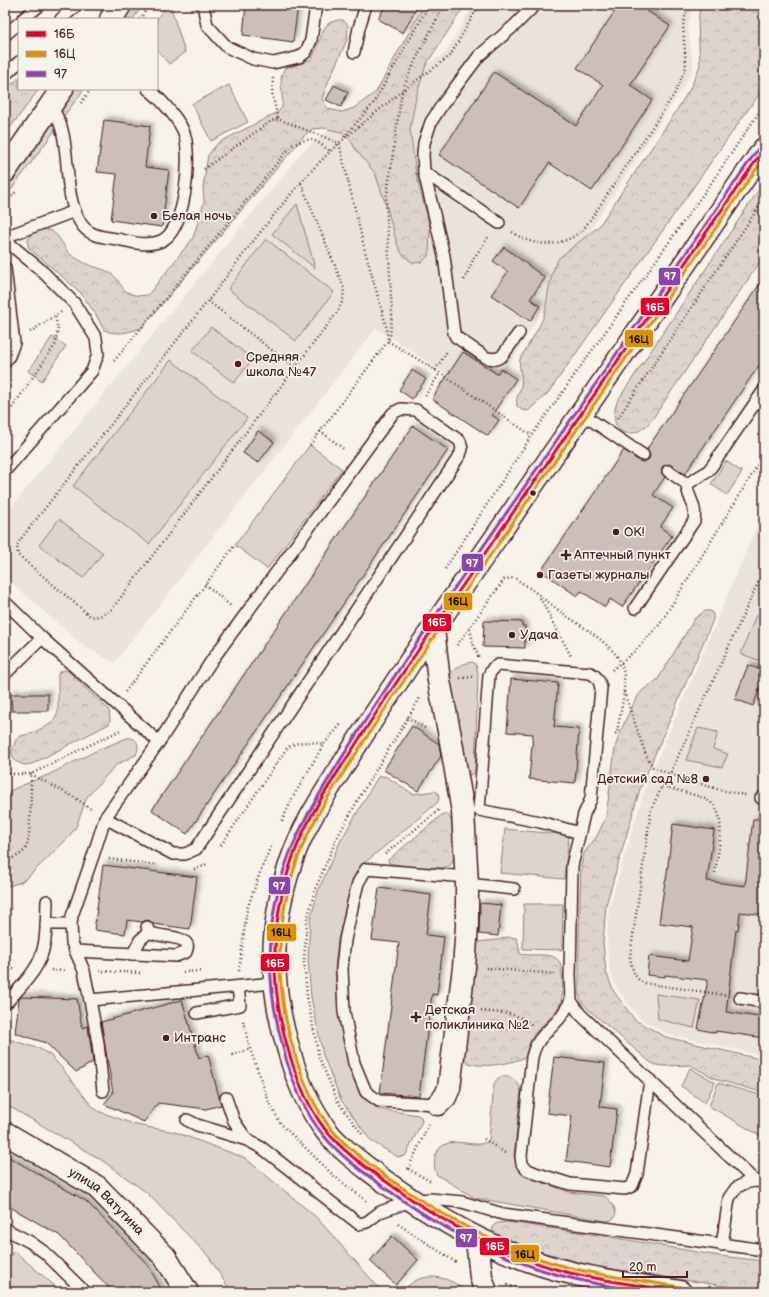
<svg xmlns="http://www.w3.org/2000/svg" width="769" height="1297" font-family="'Balsamiq Sans',sans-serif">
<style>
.built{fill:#eae3da}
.green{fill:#ded4cc;stroke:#947a7c}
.forest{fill:url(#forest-crowns);stroke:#947a7c}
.building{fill:#ccbfb9;stroke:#4a1f2b;filter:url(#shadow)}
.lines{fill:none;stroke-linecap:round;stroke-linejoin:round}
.lane-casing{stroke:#4a1f2b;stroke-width:14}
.street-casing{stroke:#4a1f2b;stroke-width:25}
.secondary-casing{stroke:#4a1f2b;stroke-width:25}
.path{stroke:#4a1f2b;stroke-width:2.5;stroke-dasharray:1 3;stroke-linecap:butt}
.lane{stroke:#f7f3e8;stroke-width:11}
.street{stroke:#f7f3e8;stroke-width:22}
.secondary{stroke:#f7f3e8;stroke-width:22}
.bus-1-casing{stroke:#f7f3e8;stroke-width:6}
.bus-2-casing{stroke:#f7f3e8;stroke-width:6}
.bus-3-casing{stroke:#f7f3e8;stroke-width:6}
.bus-1{stroke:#e4002b;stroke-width:3}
.bus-2{stroke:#dd9206;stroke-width:3}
.bus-3{stroke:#8e44ad;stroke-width:3}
.poi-dot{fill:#4a1f2b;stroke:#f7f3e8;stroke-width:1.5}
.labels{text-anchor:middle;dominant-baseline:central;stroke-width:3.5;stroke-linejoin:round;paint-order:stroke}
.poi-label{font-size:13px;fill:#4a1f2b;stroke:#f7f3e8;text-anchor:start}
.street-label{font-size:13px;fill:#4a1f2b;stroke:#f7f3e8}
.line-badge{stroke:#f7f3e8;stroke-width:1.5}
.badge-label{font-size:11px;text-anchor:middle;font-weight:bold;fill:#fff}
.pale-badge-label{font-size:11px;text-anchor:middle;font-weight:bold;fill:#111}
</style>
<defs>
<pattern id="forest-crowns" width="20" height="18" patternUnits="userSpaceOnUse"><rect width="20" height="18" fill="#ded4cc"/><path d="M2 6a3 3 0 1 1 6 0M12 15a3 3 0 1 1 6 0" fill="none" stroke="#c0b6af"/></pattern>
<filter id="shadow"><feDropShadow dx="3.5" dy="-3.5" stdDeviation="2" flood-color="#0004"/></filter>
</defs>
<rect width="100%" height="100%" fill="#f7f3e8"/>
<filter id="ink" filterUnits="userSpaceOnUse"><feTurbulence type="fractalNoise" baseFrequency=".025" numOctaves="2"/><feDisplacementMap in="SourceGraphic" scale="8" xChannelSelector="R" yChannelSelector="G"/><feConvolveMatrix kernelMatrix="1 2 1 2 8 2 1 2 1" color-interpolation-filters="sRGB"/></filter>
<g filter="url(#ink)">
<g class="built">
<polygon points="473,5 693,5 688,28 694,70 594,225 487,401 376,328 114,663 82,645 5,577 5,515 303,151 392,82 445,54"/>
<polygon points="764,509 764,1056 668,1034 639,1018 617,988 610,971 607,942 609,908 644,792"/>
</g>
<g class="green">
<polygon points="167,5 170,5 185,52 169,64 157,50 157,19"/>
<polygon points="229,85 248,122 211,141 192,104"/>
<polygon points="297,204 315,268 272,234"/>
<polygon points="266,239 334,292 296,341 228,289"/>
<polygon points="211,327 253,359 234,383 192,351"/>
<polygon points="52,337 66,346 42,381 28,371"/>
<polygon points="171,360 247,418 149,544 73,486"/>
<polygon points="310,445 342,469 267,569 235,545"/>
<polygon points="726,461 742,472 727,495 711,484"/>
<polygon points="59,519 103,553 83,578 39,545"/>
<polygon points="756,615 764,618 764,662 741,654"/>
<path d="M 473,662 L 476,665 L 478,673 L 475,770 L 473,774 L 469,775 L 466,773 L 449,680 C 451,668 462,663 473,662 Z"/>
<polygon points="698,728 718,732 713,749 728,754 722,767 686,760"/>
<path d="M 127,738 C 138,737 140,746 136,755 L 116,765 L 87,797 L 76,827 L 67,839 L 28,877 L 21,882 L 5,887 L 5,799 L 10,791 L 16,788 L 50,774 L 100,749 Z"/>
<polygon points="382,776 387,777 413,794 435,791 438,793 439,799 437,803 362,865 352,882 338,940 335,970 339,1013 350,1065 363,1097 378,1109 418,1115 421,1117 422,1121 407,1153 405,1156 398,1157 371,1141 341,1100 323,1055 311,997 308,960 310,921 318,891 340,842 376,780 378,777"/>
<polygon points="505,829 569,835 564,879 500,873"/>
<polygon points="524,904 563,904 562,950 523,949"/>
<polygon points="656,994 700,1000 694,1028 658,1019"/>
<path d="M 5,1038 L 40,1049 L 50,1055 L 62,1068 L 91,1105 L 98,1111 L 136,1125 L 175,1132 L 245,1158 L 316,1217 L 380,1289 C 386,1291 395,1294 401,1291 C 407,1288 411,1282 417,1280 C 432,1273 455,1279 465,1292 L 231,1292 L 209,1257 L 146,1192 L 100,1159 L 5,1104 Z"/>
<polygon points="690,1068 715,1082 705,1103 681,1086"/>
<path d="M 505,1076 C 514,1078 519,1082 521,1091 L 514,1156 L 517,1167 L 533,1179 L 569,1192 L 604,1196 C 614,1202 623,1220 606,1221 L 475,1198 L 437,1175 C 434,1169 434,1164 435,1157 C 436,1152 438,1150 441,1147 C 456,1135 478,1151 489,1140 L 494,1085 C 496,1079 498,1077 505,1076 Z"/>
<polygon points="718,1083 764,1096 764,1138 709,1106"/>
<polygon points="14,1251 62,1292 5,1292 5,1262"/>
</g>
<g class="forest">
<polygon points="124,5 143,5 133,19 114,19"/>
<path d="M 424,5 L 465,5 L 426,65 L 416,97 L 410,129 L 416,174 L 430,227 L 429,255 L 422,262 L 413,263 L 402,254 L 397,244 L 387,208 L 375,173 L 356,150 L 350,139 L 342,132 L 324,128 L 312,129 L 304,136 L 142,328 C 128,332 118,336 104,330 L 95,313 L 80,292 L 29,248 C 23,235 40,226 51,231 C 60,235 64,249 71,255 C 76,258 82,262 87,264 C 96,268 106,269 113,275 C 119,280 122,290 129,293 C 136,296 141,296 148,295 L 193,238 L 204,202 L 203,188 L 208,155 L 218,143 L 278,112 L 282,107 C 284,95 277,78 285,68 L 303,63 L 312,59 L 324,29 L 329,23 L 337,20 L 343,20 L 348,25 L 347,40 L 329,80 L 322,99 L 328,109 L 342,112 L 354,108 L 376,92 Z"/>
<path d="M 700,5 L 764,5 L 764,87 L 548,393 L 528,411 L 522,410 L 517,406 C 515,396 520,394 521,385 C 523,376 518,367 520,359 C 526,348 541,326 544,315 C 549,295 548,276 559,258 L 599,226 L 677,110 L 691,87 L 700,65 L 698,23 Z"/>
<polygon points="19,78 19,89 39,89 5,135 5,90"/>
<polygon points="65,89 84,89 64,116 61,116 55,104"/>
<polygon points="51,118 57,125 56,129 5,198 5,177"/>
<path d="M 764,182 L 764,256 L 651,421 C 629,446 605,430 618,400 Z"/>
<path d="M 705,611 L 711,611 L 713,615 L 713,620 L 640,789 L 606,905 L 603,942 L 606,972 L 614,992 L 635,1020 L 666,1037 L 764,1060 L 764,1091 L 758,1091 L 718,1080 L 690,1065 L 664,1066 L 656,1065 L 650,1062 L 589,1010 L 581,1001 L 579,995 L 579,937 L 581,866 L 584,853 L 597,836 L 606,817 L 615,748 C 619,734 633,699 643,690 C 648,686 653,684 658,679 L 695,618 Z"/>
<polygon points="65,670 69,672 109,710 110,719 109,724 32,764 24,765 15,761 11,752 16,740 21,736 33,733 52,723 58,712 58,675 59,672"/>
<path d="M 443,814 L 447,814 C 456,822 454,846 454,858 C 453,861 452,864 449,866 C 439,871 400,866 389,863 L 388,860 Z"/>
<path d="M 507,937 L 516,938 L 518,942 L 520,954 C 533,957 556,950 561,965 C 562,977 564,991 561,1002 C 556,1015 543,1023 535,1033 C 530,1040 528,1048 526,1056 C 515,1064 478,1069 467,1062 C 465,1060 463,1056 461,1054 L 476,942 L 498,940 Z"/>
<polygon points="507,1222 605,1236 720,1256 764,1261 764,1292 592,1266 531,1249 506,1239 495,1233 492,1230 494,1225 498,1223"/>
</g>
<g class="building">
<polygon points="246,5 298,5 293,42 243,35"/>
<polygon points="386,5 418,5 403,33 378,19"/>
<polygon points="619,5 638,5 670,26 630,85 652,100 592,191 549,163 519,208 439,155 494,72 576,126 603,85 577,68"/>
<polygon points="334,85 348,92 341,107 326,100"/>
<polygon points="104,120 150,126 145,167 169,170 162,227 111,220 117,174 97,172"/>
<polygon points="504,247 545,278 530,299 540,306 530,321 491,295 508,272 493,261"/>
<polygon points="764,278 764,358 685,474 669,464 665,465 662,467 662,474 665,477 653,495 673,508 660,527 672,536 622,607 610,599 605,607 581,591 577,596 541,571 624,450 639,461 643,462 649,459 650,455 647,449"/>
<polygon points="463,352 497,374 501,369 516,379 492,415 499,420 488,436 432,399"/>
<polygon points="412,370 426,379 412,399 399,390"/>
<polygon points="413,426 448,450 187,834 152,810"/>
<polygon points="258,431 274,442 258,463 243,453"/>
<polygon points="484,621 522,622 522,626 525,626 525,648 483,647"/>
<polygon points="748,665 764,671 764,677 753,706 735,699"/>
<polygon points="511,679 558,683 554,727 579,729 575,783 529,779 533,734 507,732"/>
<polygon points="11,694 48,694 48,711 12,711"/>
<polygon points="412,726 439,744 441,756 418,791 384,770"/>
<polygon points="753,819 764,819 764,915 740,912 738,930 736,930 726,1012 764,1018 764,1038 716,1031 716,1033 698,1029 708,980 665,975 665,977 647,975 649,956 688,961 693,927 659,923 665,881 666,881 673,824 714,830 707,881 745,886"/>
<polygon points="103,865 197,877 190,929 153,924 148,920 142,922 127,920 125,934 94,930"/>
<polygon points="379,888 431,895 426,935 444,937 437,995 432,994 419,1096 380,1093 399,943 372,940"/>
<polygon points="480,903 501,905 498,936 479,934"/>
<polygon points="21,997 77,999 82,1028 88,1026 93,1062 76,1072 46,1043 15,1033 19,999"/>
<polygon points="182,1000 199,1058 208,1055 221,1105 206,1109 158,1103 144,1122 104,1104 113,1093 101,1022"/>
<polygon points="554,1057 605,1063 600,1107 617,1109 610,1167 566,1161 572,1116 547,1113"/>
<polygon points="5,1155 86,1201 147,1264 163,1292 113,1292 59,1235 5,1204"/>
<polygon points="392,1236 418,1260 396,1285 370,1261"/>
</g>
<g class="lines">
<defs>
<g id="lane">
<polyline points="203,5 207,25 227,47 253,59 273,63 299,57 306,52 311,40 316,5"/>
<polyline points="23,19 40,5"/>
<polyline points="61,19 77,5"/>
<polyline points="5,35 19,23"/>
<polyline points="354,52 359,28 366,5"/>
<polyline points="5,75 19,62"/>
<path d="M 51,105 C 55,113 60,121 62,130 C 70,160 64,195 80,222 C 88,236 102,237 117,239 C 131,242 147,247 161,241 C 186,230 191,159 185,136 C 182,122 159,97 148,89"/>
<polyline points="424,172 499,223"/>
<polyline points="5,237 75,211"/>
<polyline points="5,240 41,270 74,303 96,338 98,354 92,371 5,471"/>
<polyline points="5,268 14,343 9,356 5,362"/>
<polyline points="519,333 502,356 496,359 487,358 456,337 454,333 444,256 424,172 423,155 424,143 431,122 442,105 479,56 515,25 535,5"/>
<polyline points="582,414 643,455"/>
<polyline points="668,471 687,484 707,472 712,466 764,390"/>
<polyline points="5,602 42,638 159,742 105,818 93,856 72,916 71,924 72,943 84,971 90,1000 274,983"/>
<path d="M 635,608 L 694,521 C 697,503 687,498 687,484"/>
<polyline points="5,674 42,638"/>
<polyline points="761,798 764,799"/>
<polyline points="105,818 173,854 185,854 196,849 460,455 462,449 460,441 416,410 401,409 393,413 212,660 159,742"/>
<path d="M 580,833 L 540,822 L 479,810 L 489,675 L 493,668 L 498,665 L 590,673 C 597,676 599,680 601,688 L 591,799 L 584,814 L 572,866 L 570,975 L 571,1001 L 580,1014 L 755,1181"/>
<polyline points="467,884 514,889"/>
<polyline points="46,924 71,924"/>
<path d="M 75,951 L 176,956 L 186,952 C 187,949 189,946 186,943 C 182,936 157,937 149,932 L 147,927"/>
<polyline points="133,954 140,940 149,932"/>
<polyline points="740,998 764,1002"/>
<polyline points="90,1000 98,1043 103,1091"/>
<path d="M 8,1001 C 17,991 27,981 34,970 C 48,950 46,924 47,901"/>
<path d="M 571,1001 C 567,1007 563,1014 559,1019 C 546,1034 537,1037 532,1057 L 521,1156 L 522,1164 L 526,1169 L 535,1173 L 570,1184 L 625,1189 L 632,1186 L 637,1174 L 650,1080"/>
<polyline points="197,1013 240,1005 238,987"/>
<polyline points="226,1098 234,1121 247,1140"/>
<polyline points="438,1104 379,1101 366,1092 354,1063 344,1012 342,968 345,940 353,903 358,883 366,869 467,877"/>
<polyline points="187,1120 197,1125 247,1140 262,1148 359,1224 367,1222 380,1212 411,1201 430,1199 462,1202 503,1214 764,1250"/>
<polyline points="5,1229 30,1242 44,1252 85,1292"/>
<polyline points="722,1245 729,1198 736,1188 745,1183 755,1181 764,1182"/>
</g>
<g id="street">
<polyline points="433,629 439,681 450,736 463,812 467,884 467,926 464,967 449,1088 445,1097 438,1104"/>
<path id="s1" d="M 5,1133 L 97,1187 L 165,1257 L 187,1292"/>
<polyline points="477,1239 481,1277 486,1292"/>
</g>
<g id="secondary">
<polyline points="111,19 120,5"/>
<polyline points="5,171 62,89"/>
<path d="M 680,1292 C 628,1284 577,1278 528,1260 C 475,1241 425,1211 380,1178 C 362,1164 343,1151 328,1133 C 309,1109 297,1080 289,1051 C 269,985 269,928 291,862 C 302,829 319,803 338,773 C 361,736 385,699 410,662 L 764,149"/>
</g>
</defs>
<use href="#lane" class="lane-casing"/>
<use href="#street" class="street-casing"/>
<use href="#secondary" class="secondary-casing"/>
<g class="path">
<polyline points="140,19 150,5"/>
<polyline points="273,78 272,93 278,119"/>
<polyline points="81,103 91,89"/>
<polyline points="344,137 373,104 429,5"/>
<polyline points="204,169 271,121 278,119 339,143 402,91 450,56 479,5"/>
<path d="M 301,183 L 344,288 L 343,300 L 338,311 L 112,609 C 104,614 99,618 90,616 L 18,555 L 17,545 L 20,540 C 82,461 145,381 207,302 C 249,248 289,190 339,143 L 365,251 L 386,325 L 388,341"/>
<polyline points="5,206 17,190"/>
<path d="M 512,232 C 534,247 557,248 579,233 C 584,230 587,223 591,219 L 675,93 L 686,67 L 683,26 L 688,5"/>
<polyline points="464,280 474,258 489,236"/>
<polyline points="208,301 295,368"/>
<polyline points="30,332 61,312"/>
<polyline points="388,341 440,373 531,435"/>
<path d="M 114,361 L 292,145 C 313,136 313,139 330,151"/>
<polyline points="435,370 448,350"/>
<polyline points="425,396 440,373"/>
<polyline points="5,418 55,345 58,330 55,316"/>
<polyline points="618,418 764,199"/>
<polyline points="320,431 345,450"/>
<polyline points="310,445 388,341 390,336 392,314 386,201 402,91 416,59 444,5"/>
<polyline points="5,493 10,487"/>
<polyline points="445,569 532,435 716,176 764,105"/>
<polyline points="205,584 231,606"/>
<polyline points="540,598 571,656"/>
<polyline points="470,629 474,646 479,658"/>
<path d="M 457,645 L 504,580 L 510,578 L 516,579 C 532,589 546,601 561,612 C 578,624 613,644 621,663 C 629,682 620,714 617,733 L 613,735"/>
<polyline points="612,670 636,650 660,624 764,455"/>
<polyline points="460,678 473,677"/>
<polyline points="125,692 235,545"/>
<path d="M 624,692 L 646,755 L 653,767 L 670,774 L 662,786 L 651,810 L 630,957 C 632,968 633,976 643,983 L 725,995"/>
<polyline points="407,717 425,728"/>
<polyline points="5,774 31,774 98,741 121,730"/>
<polyline points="31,774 77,799 92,810"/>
<path d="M 662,786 C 675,790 696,794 707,800 C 730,812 717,853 715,874"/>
<polyline points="745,795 720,790 670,774 764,570"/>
<polyline points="282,821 293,797 324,744 342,723"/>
<path d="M 221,845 L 287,748 C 299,740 311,742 324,744"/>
<polyline points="385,854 440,809"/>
<polyline points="109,859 157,865"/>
<path d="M 5,860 C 13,858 21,856 26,848 C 31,838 31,789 31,774"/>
<polyline points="194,869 204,866 207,863"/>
<polyline points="486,968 555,974"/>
<polyline points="5,969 14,969"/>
<polyline points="51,970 66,971"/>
<polyline points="99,971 142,973"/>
<polyline points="239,971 247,909 262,867 272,844"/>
<polyline points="183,972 202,971"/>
<path d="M 481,1011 C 499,1013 518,1012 532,1025"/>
<polyline points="243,1021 250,1049 269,1102 281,1124 334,1176 368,1202"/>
<polyline points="232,1055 250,1049"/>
<polyline points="362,1134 338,1102 319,1057 307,996 304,961 307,920 315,890 336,840 360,796 420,698"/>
<polyline points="484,1139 505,1153"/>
<polyline points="408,1169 432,1182"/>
<polyline points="408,1169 429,1124"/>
<polyline points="398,1224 457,1263"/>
<polyline points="507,1285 528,1292"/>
</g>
<use href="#lane" class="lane"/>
<use href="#street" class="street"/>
<use href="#secondary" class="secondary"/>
<defs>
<path id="bus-1" d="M 680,1292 C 642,1286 604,1281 566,1272 C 501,1255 442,1222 388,1183 C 365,1167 341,1150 324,1128 C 301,1097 289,1058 281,1021 C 270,965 274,908 294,854 C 308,816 332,781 354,747 C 398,678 446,610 492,543 C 583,411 673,280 764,149"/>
<path id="bus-2" d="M 681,1287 C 636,1280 590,1275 546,1261 C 490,1243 439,1214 391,1180 C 369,1164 345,1147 328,1125 C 306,1095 294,1057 286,1020 C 275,964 279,908 299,855 C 313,817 337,783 359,749 C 403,680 449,614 496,547 C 585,417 675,287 764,158"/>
<path id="bus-3" d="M 646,1292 C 611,1287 576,1281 542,1270 C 487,1252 435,1224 388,1190 C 366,1174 342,1158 324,1136 C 303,1111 291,1079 283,1047 C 268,993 265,938 280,883 C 293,833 321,791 348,748 C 380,696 415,646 449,596 C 553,446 656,296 760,146"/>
</defs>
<use href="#bus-1" class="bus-1-casing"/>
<use href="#bus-2" class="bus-2-casing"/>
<use href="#bus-3" class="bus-3-casing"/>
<use href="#bus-1" class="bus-1"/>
<use href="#bus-2" class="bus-2"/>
<use href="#bus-3" class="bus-3"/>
</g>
</g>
<g class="poi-dot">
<circle cx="154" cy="216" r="4"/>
<circle cx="238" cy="364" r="4"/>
<circle cx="533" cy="493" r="3.5"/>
<circle cx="616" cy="532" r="4"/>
<path d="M564 549h4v4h4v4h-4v4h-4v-4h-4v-4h4z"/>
<circle cx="540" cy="575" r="4"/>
<circle cx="512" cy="635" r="4"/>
<circle cx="706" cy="779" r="4"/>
<path d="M414 1011h4v4h4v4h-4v4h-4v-4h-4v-4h4z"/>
<circle cx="166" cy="1038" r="4"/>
</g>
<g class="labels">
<g class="poi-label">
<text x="162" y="216">Белая ночь</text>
<text x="246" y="357">Средняя<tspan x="246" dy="15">школа №47</tspan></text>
<text x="624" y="532">ОК!</text>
<text x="574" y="555">Аптечный пункт</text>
<text x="548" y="575">Газеты журналы</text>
<text x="520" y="635">Удача</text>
<text x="698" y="779" text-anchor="end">Детский сад №8</text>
<text x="425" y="1010">Детская<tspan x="425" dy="15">поликлиника №2</tspan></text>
<text x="174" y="1038">Интранс</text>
</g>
<g class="street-label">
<text stroke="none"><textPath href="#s1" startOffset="123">улица Ватутина</textPath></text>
</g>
</g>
<g class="line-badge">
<rect x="658" y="267" width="23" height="19" rx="4" fill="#8e44ad"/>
<rect x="640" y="297" width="30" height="19" rx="4" fill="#e4002b"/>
<rect x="624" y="329" width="30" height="19" rx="4" fill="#dd9206"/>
<rect x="461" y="553" width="23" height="19" rx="4" fill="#8e44ad"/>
<rect x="443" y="592" width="30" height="19" rx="4" fill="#dd9206"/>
<rect x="422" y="613" width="30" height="19" rx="4" fill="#e4002b"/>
<rect x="268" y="876" width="23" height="19" rx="4" fill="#8e44ad"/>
<rect x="266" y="923" width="31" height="19" rx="4" fill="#dd9206"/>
<rect x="260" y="953" width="30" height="19" rx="4" fill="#e4002b"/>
<rect x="455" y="1228" width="23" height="20" rx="4" fill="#8e44ad"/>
<rect x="479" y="1237" width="31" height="19" rx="4" fill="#e4002b"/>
<rect x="510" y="1244" width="30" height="19" rx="4" fill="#dd9206"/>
</g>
<g class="badge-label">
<text x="670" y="280">97</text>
<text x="655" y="311">16Б</text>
<text x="472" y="567">97</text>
<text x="437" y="626">16Б</text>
<text x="279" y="890">97</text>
<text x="275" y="967">16Б</text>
<text x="466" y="1242">97</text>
<text x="495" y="1250">16Б</text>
</g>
<g class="pale-badge-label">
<text x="639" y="343">16Ц</text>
<text x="458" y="605">16Ц</text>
<text x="281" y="936">16Ц</text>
<text x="525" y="1258">16Ц</text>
</g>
<rect width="769" height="1297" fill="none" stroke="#f7f3e8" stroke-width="20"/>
<rect x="10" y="10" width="749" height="1277" fill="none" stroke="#4a1f2b" stroke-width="1.5" filter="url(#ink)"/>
<rect x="18" y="18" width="140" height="72" fill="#f7f3e8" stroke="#b29e9c"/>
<rect x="26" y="31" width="20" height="6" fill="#e4002b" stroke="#b29e9c"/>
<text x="54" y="38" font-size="12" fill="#4a1f2b">16Б</text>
<rect x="26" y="51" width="20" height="6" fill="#dd9206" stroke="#b29e9c"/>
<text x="54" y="58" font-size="12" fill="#4a1f2b">16Ц</text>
<rect x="26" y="71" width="20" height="6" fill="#8e44ad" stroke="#b29e9c"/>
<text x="54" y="78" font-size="12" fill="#4a1f2b">97</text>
<path d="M623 1271v6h64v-6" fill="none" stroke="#4a1f2b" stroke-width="2"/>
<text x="629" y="1271" font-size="12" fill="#4a1f2b" stroke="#f7f3e8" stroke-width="3" paint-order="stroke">20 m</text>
</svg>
